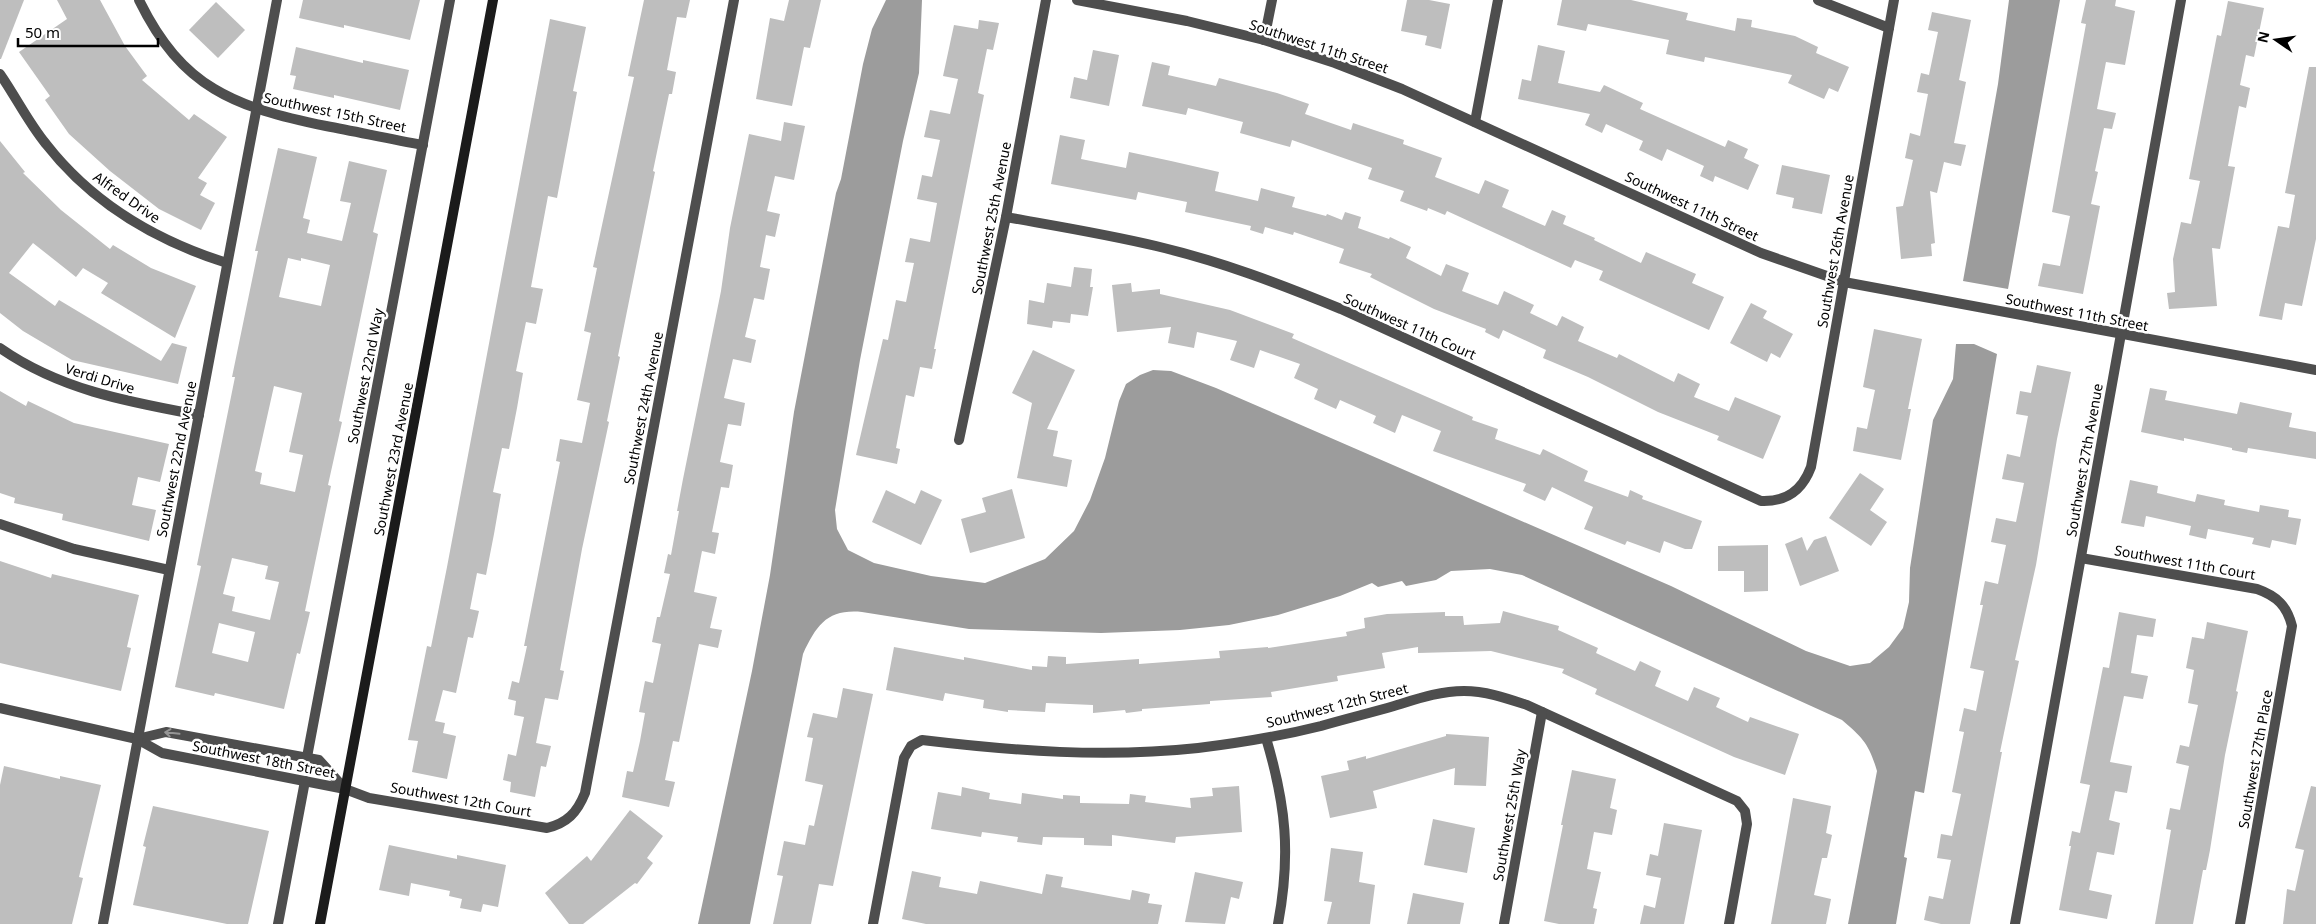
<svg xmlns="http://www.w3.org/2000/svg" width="2316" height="924" font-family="'Noto Sans',sans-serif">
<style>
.water{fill:#9c9c9c}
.building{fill:#bebebe;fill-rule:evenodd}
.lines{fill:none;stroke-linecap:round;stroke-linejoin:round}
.street{stroke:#4e4e4e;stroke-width:10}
.secondary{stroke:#1b1b1b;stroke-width:10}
.oneway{stroke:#959595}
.labels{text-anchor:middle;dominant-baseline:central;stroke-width:5;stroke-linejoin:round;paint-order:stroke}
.street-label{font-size:14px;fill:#000;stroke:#fff}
</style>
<rect width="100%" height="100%" fill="#fff"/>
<g class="water">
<path d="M 886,0 L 922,0 L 919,73 L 903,141 L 860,360 L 835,510 L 837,529 L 848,550 L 874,563 L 931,576 L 985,583 L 1045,559 L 1074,531 L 1090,500 L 1105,458 L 1119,401 L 1126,384 L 1140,375 L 1153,370 L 1171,371 L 1216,388 L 1671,586 L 1806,651 L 1850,666 L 1870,663 L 1889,647 L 1903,628 L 1909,602 L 1910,568 L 1933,420 L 1953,379 L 1956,344 L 1974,344 L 1997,354 L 1924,793 L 1915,791 L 1904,857 L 1907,858 L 1896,924 L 1848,924 L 1877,771 C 1869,744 1863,738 1842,720 L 1522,575 L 1490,569 L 1451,571 L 1436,580 L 1406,586 L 1402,581 L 1378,587 L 1372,583 L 1340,596 L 1278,615 L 1229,625 L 1180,630 L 1101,633 L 969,629 L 862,612 C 828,609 817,624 803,654 L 750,924 L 698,924 L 752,671 L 770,575 L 794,412 L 836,193 L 841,179 L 863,64 L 872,29 Z"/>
<polygon points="2009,0 2060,0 2008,289 1963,281 1998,84"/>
</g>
<g class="building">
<polygon points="0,0 24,0 1,59 0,59"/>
<polygon points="57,0 100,0 125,46 147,76 142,80 189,120 194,114 227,137 198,178 207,183 200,195 215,203 201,230 159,209 110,171 69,134 45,100 50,96 19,52 67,19"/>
<polygon points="303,0 420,0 410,40 344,25 344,28 299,18"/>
<polygon points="644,0 690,0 686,18 677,17 667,70 676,72 672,94 669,94 653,171 655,172 618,356 620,357 607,421 609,422 582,549 560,670 564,671 558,700 545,698 536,743 551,746 546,767 541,766 535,797 510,792 511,782 503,780 508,754 516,756 524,717 514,715 516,701 508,699 512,681 519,683 527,646 524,646 560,462 556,461 560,439 582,443 590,403 577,400 591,333 584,331 597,268 593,267 634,77 628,76"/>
<polygon points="789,0 821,0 810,48 804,47 792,106 756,99 770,18 784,21"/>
<polygon points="1407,0 1429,0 1450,4 1441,49 1425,45 1427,36 1401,31"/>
<polygon points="1562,0 1631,0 1688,13 1686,20 1735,31 1737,18 1752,20 1751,27 1795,36 1818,47 1816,53 1849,67 1838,92 1829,88 1824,99 1788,83 1792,75 1705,57 1704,62 1666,54 1669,40 1588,24 1586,31 1557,25"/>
<polygon points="2086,0 2116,0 2115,6 2135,11 2125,65 2106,62 2097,109 2116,113 2112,129 2104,128 2095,171 2098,172 2091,204 2100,206 2083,294 2038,286 2043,263 2060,266 2070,216 2052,212 2086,24 2081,23"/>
<polygon points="2228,1 2264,8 2254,57 2246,55 2240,85 2250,88 2246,108 2239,106 2228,166 2235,167 2220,249 2212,248 2217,306 2169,309 2167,293 2175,292 2173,259 2181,222 2191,224 2200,181 2189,179 2217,35 2221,36"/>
<polygon points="216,2 245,30 218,58 189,30"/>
<polygon points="1932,12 1971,20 1959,80 1966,82 1954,143 1966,145 1961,166 1944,162 1937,193 1930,191 1935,243 1931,244 1932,256 1901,259 1896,207 1903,206 1913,160 1905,158 1910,133 1920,136 1928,94 1917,92 1921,73 1929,75 1938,32 1928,30"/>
<polygon points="550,19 586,27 573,91 577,92 557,198 548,196 531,287 543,289 536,324 526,322 516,371 523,373 517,408 509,449 502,448 493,492 501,494 494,534 486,575 477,573 470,609 479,611 473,638 468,637 456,693 443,690 435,721 445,723 443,733 456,736 447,779 412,772 418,741 408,740 427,646 431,647 447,567"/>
<polygon points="979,20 999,23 993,50 987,49 978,93 984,95 934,349 936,349 932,369 920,367 914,397 906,395 896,448 900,449 897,464 856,455 883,339 888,340 896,300 906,302 914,263 905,262 910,238 930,242 937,203 917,199 922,175 932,177 940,140 924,137 930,110 950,114 958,79 943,76 954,25 978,29"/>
<polygon points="1538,45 1565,51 1558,83 1600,92 1604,85 1643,103 1640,109 1725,147 1728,140 1748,149 1744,158 1759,165 1748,190 1715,176 1713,182 1700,176 1704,166 1667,149 1662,161 1639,150 1643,141 1606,124 1602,133 1585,125 1590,114 1518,99 1522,79 1531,81"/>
<polygon points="296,47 363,63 363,60 409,70 400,110 334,95 334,98 293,89 296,76 290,75"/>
<polygon points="1093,50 1119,55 1109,106 1070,98 1074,77 1087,80"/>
<polygon points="1152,62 1170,66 1168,75 1216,86 1219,78 1277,93 1309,104 1305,114 1351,130 1353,123 1404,140 1403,144 1442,158 1435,177 1479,194 1485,180 1509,190 1502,207 1545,226 1552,210 1566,216 1563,224 1595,238 1594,240 1641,263 1646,252 1696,274 1692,283 1724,297 1709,330 1599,280 1603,271 1575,260 1571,268 1447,211 1445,215 1428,208 1427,211 1400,201 1404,191 1368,179 1372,168 1292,140 1290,147 1240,133 1243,122 1188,108 1186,115 1142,106"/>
<polygon points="2309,67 2316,67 2316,239 2302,306 2285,303 2282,320 2259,316 2278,226 2289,228 2295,195 2285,193"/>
<polygon points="784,122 805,126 794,180 775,176 767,211 780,214 775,237 766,235 760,267 770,269 764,300 754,298 745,337 756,340 751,363 733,359 724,398 745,403 741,426 728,424 720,462 733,465 729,488 721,487 712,532 719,533 715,554 702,551 694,592 717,597 710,628 722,630 718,648 699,644 679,742 673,741 665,780 675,782 669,807 622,797 627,771 633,772 640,741 645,713 639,712 645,681 653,683 661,644 652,642 657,617 660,617 670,574 664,573 668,554 671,555 679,511 677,511 683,479 721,291 730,228 749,134 781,141"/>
<polygon points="1060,135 1085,140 1081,159 1126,168 1129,152 1171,161 1219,172 1215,191 1258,201 1261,188 1295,197 1292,207 1326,216 1327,214 1342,220 1345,212 1361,217 1358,228 1389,239 1390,237 1411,247 1406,258 1441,276 1446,264 1469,273 1462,291 1498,305 1504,291 1534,305 1530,313 1557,326 1562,316 1584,327 1578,341 1617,358 1619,354 1674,382 1678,373 1700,384 1694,397 1729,411 1735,397 1781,416 1763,459 1717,440 1719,436 1658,412 1588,377 1543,358 1546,350 1503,330 1499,339 1485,332 1486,329 1434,309 1370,277 1372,274 1339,263 1344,249 1294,232 1293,235 1265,227 1263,234 1250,230 1251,226 1185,212 1187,202 1138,192 1136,200 1051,184"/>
<polygon points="0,141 25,172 23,173 61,210 110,249 113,245 151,268 196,286 175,338 101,293 108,283 83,268 76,277 33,243 9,273 55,306 59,300 161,361 172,343 187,347 178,384 72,360 23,331 0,313"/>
<path d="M 278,148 L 317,157 L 303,218 L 310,220 L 307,233 L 342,241 L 351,203 L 340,201 L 349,161 L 387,170 L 373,232 L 378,234 L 339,421 L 342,422 L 328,485 L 331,486 L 305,611 L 310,612 L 300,654 L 297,653 L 284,709 L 215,693 L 214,696 L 175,687 L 201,566 L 197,565 L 235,377 L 232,377 L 258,251 L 255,251 ZM 288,258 L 301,261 L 301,258 L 330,265 L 321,306 L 279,297 ZM 274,386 L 302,393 L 289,452 L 303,455 L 295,492 L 260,484 L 262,473 L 255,471 ZM 232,558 L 268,566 L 265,579 L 279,582 L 270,620 L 232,611 L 235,597 L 223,594 ZM 219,623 L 255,632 L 248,662 L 212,653 Z"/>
<polygon points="1782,165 1830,175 1822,214 1792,208 1794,198 1776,194"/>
<polygon points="1074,267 1092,269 1090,287 1093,287 1088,316 1071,314 1070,323 1053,321 1052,328 1027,324 1029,300 1044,303 1047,283 1071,287"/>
<polygon points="1131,283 1132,292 1160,289 1160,294 1230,310 1294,334 1292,338 1473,417 1472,420 1498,429 1495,439 1540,455 1543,449 1588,471 1584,481 1628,497 1630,490 1643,496 1642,499 1702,521 1692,549 1685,549 1664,541 1660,553 1627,541 1625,545 1584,529 1593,507 1552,487 1545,501 1523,491 1526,484 1433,451 1441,431 1402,415 1395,433 1373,423 1376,416 1340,400 1336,409 1314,399 1318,389 1294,378 1300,364 1260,350 1254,368 1230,360 1237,341 1197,332 1194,348 1168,343 1171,327 1117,332 1112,285"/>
<polygon points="1751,303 1767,311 1763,318 1793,334 1780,358 1771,353 1767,362 1730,343"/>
<polygon points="1874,329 1922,339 1908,409 1911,409 1901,460 1853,451 1857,427 1867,429 1875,390 1863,387"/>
<polygon points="1033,350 1075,370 1047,429 1058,431 1053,456 1072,460 1067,487 1017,478 1032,403 1012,393"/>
<polygon points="2037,365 2071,372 2057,439 2036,565 2015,660 2019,661 2000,752 2002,752 1970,924 1941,924 1924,920 1929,896 1943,899 1951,860 1937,858 1941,834 1952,836 1961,794 1952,792 1964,732 1959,731 1964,708 1976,711 1984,671 1970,668 1983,605 1980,605 1985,581 1998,584 2006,545 1991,542 1996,518 2016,522 2024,483 2002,479 2007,454 2020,457 2028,416 2016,414 2020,391 2031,393"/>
<polygon points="2150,388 2167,391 2165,400 2237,414 2240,402 2292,413 2289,427 2316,432 2316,459 2248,448 2247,453 2232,450 2232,448 2184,438 2184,441 2141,432"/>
<polygon points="0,391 26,406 28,401 74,423 169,444 160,482 138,477 132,505 156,510 149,541 62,520 63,514 14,503 15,498 0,493"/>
<polygon points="1860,473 1884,489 1870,510 1887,522 1871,546 1829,518"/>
<polygon points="2130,480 2158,486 2157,493 2195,502 2197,494 2225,500 2224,505 2259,512 2260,505 2289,510 2288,517 2301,519 2296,545 2272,540 2270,548 2252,544 2254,538 2208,529 2206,539 2189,535 2191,526 2146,516 2144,527 2121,523"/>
<polygon points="1012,489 1025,538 970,553 961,519 986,512 982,498"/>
<polygon points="886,490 915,504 921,490 942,500 921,545 872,522"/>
<polygon points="1826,536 1839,571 1800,586 1785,544 1802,537 1807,551 1814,540"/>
<polygon points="1768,545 1768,591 1744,592 1744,571 1718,571 1718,546"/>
<polygon points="0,561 51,578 52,574 139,595 127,647 131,648 121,691 0,663"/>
<polygon points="1503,611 1559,626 1558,630 1598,648 1596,653 1635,671 1640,661 1661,671 1655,686 1688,701 1694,687 1720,698 1716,707 1748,722 1750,717 1799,734 1785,775 1734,757 1595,694 1597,689 1562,673 1564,669 1491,651 1418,653 1418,647 1382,653 1385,668 1337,676 1338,681 1271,692 1272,697 1210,701 1210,704 1142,709 1142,711 1126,713 1125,710 1093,713 1093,705 1046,703 1045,712 1008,710 1008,712 983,708 984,700 945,693 943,701 886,690 894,647 964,660 964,657 1032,670 1032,666 1047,667 1048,656 1066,657 1066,664 1139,659 1139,664 1220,658 1219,651 1268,647 1268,648 1347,636 1346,632 1365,628 1364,618 1387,614 1445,612 1445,616 1463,616 1464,625 1500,623"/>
<polygon points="2119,612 2156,619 2153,637 2137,635 2131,673 2148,676 2143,699 2124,696 2110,762 2132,766 2127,793 2115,791 2109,820 2120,823 2114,855 2097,852 2089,890 2112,895 2107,919 2059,910 2071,846 2069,846 2072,831 2080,833 2090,785 2080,783 2103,667 2109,668"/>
<polygon points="2207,622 2248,631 2236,691 2238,692 2225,755 2210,850 2206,870 2203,870 2193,924 2155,924 2171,830 2166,829 2170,808 2180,810 2189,766 2176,763 2180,745 2189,747 2198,705 2188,703 2194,670 2186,668 2192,637 2204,639"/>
<polygon points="843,688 873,694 833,886 819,884 811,924 773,924 783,876 777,875 784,841 805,845 809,825 814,826 823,785 805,781 813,738 807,737 813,713 837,718"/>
<polygon points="1446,734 1489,737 1486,786 1454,785 1455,768 1373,791 1377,808 1330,818 1321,776 1349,770 1347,761 1366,756 1366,759 1446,736"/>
<polygon points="4,766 60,779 60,776 101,785 79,877 83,878 72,924 0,924 0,785"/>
<polygon points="1572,770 1616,779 1610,808 1617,810 1612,835 1594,832 1587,869 1601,872 1593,908 1597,909 1594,924 1559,924 1544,921 1563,825 1561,825"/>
<polygon points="1239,786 1242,832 1176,837 1175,843 1112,835 1112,846 1084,845 1084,838 1043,837 1042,845 1017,842 1018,837 982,832 981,837 931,829 938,792 961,796 962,787 990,793 989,799 1021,804 1022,793 1063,799 1063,795 1080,796 1080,803 1129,804 1130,794 1146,796 1145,802 1191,808 1190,798 1213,796 1212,788"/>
<polygon points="2311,786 2316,787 2316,924 2283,924 2287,889 2295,891 2304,850 2295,848"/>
<polygon points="1793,798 1831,806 1826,833 1832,835 1827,858 1822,858 1814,895 1831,899 1826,924 1771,924"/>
<polygon points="153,806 269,831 248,924 227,924 133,905 146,847 143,846"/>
<polygon points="630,810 663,836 647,858 653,863 637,884 635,883 583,924 569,924 545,893 587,856 591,861"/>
<polygon points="1433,819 1475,828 1467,873 1424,865"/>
<polygon points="1664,823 1702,830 1684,924 1640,924 1644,905 1655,908 1661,878 1646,875 1650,854 1658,856"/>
<polygon points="389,845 457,859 457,855 506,865 498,907 483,904 481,912 460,908 462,899 449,896 450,891 411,883 409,896 379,890"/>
<polygon points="1331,848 1363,852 1359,882 1375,885 1370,924 1327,924 1332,902 1324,901"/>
<polygon points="912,871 941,877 939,887 977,894 980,881 1042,894 1046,874 1063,877 1061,887 1130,900 1132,890 1150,894 1148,903 1162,905 1158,924 926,924 902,919"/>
<polygon points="1195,872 1243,882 1239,899 1231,897 1225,924 1185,922"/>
<polygon points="1413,893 1464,903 1460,924 1407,924"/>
</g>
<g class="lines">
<g class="street">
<path d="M 139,0 C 182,88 234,107 326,126 C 358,132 390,139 423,145"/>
<polyline points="1077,0 1187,21 1264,40 1335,63 1402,89 1761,253 1844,282 2316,370"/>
<polyline points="1818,0 1889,28"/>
<polyline points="1264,40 1272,0"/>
<path d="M 0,74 C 16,97 28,122 46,144 C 92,203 157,241 227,263"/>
<polyline points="1475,122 1498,0"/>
<path d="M 1006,217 C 1056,226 1106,234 1156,246 C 1220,261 1280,284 1341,309 L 1761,501 C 1786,502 1802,491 1811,467 L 1894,0"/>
<path d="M 0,348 C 60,390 129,402 199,415"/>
<polyline points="959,440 1006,217 1046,0"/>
<polyline points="0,524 74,549 169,570"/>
<path d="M 2081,558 L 2257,589 C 2277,596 2287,606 2292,626 L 2240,924"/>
<path d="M 0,708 L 137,739 L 162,753 L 345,789 L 369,798 L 547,828 C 567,823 577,813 585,793 L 734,0"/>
<path d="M 1266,738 C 1286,805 1291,854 1278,924"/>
<polyline points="137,739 166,732 319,760 345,789"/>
<polyline points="307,757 450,0"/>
<polyline points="103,924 277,0"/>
<polyline points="278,924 305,781"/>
<path d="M 873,924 L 904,758 L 911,746 L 922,740 C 1014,751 1105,758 1198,748 C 1239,743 1281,736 1321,726 C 1345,719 1370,713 1394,706 C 1417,699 1440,691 1464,691 C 1486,691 1506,698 1527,705 L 1737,801 L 1745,811 L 1747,824 L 1729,924"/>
<polyline points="1504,924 1542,712"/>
<polyline points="2015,924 2181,0"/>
</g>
<polyline class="secondary" points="320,924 493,0"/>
</g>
<defs><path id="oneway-shaft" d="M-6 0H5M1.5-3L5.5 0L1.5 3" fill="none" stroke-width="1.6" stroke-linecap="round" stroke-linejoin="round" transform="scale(1.25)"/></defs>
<use class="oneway" href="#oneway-shaft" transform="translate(172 733) rotate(-174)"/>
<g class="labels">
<g class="street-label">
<text transform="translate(1319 46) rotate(18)">Southwest 11th Street</text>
<text transform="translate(335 112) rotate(12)">Southwest 15th Street</text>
<text transform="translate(127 197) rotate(35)">Alfred Drive</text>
<text transform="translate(1692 206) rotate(25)">Southwest 11th Street</text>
<text transform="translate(991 218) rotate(-79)">Southwest 25th Avenue</text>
<text transform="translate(1835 251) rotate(-80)">Southwest 26th Avenue</text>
<text transform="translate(2077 312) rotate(11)">Southwest 11th Street</text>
<text transform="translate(1410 326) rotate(24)">Southwest 11th Court</text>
<text transform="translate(365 376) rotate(-79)">Southwest 22nd Way</text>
<text transform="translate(100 378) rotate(17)">Verdi Drive</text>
<text transform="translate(643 408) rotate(-79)">Southwest 24th Avenue</text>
<text transform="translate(176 459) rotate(-79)">Southwest 22nd Avenue</text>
<text transform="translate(393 459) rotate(-79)">Southwest 23rd Avenue</text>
<text transform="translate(2084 460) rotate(-80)">Southwest 27th Avenue</text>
<text transform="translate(2185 562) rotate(10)">Southwest 11th Court</text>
<text transform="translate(1337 705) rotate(-14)">Southwest 12th Street</text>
<text transform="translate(264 759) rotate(11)">Southwest 18th Street</text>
<text transform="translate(2255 759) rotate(-80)">Southwest 27th Place</text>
<text transform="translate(461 799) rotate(10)">Southwest 12th Court</text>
<text transform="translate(1509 815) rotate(-80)">Southwest 25th Way</text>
</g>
</g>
<g transform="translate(2276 40) rotate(283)" stroke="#ffffff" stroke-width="4" paint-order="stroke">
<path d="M0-4L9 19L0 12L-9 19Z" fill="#000000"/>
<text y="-8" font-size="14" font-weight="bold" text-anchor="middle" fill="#000000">N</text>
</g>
<path d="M18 38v8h140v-8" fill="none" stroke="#000000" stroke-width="2.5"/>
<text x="25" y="38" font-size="15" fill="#000000" stroke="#ffffff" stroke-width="4" paint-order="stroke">50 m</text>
</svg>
